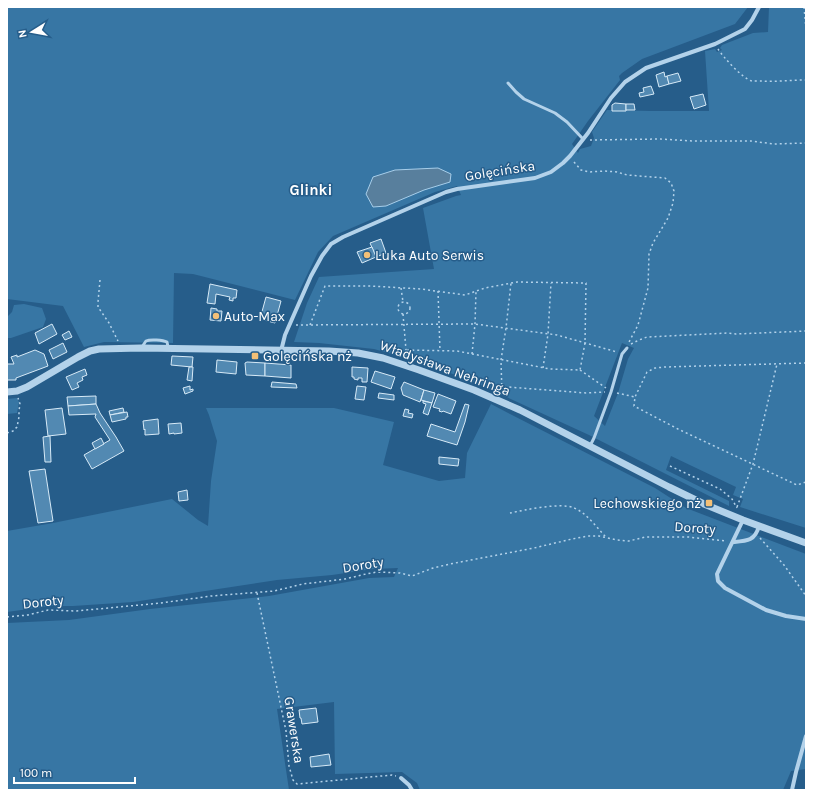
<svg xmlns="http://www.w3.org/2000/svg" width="813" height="797" font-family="Karla,sans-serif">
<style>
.green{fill:#3776a4;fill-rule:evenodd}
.water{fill:#587f9d;stroke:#a7ceea}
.building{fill:#5289b2;stroke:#d7eaf7}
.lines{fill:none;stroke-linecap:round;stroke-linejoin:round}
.path{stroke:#b3d2ea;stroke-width:1.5;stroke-dasharray:2 3;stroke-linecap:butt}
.service{stroke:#b3d2ea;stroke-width:3}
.minor{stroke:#b3d2ea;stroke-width:4}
.tertiary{stroke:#b3d2ea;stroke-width:7}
.poi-dot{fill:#f3c077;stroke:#265d8a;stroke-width:1.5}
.labels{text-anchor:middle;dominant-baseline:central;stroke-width:3;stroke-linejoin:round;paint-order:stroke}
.street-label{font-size:14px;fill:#fff;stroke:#265d8a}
.poi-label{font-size:14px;fill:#fff;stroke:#265d8a;text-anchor:start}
.neighbourhood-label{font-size:15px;font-weight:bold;fill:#fff;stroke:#265d8a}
</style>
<rect width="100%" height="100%" fill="#265d8a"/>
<g class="green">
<path d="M 7,7 L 748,7 L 735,24 L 642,59 L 622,73 L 619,76 L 620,80 L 588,121 L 572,144 L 578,153 L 580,149 L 591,146 L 594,138 L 592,132 L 607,110 L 651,111 L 709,111 L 705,51 L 715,49 L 717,52 L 722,50 L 720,48 L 722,45 L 753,33 L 768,32 L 769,7 L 806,7 L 806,528 L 740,507 L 743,499 L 733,495 L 736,487 L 671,456 L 666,470 L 729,501 L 729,506 L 589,435 L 474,382 L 421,362 L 374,349 L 319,343 L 294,342 L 307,303 L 319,277 L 434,269 L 423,208 L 456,196 L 461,195 L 457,186 L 435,192 L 333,236 L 318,252 L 295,300 L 193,274 L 174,273 L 173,343 L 104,342 L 84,347 L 63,306 L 7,299 ZM 622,343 L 634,348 L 628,359 L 618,393 L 605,426 L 594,416 Z"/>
<polygon points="24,304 42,308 46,319 43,327 11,338 7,338 7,317 12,312 14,305"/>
<polygon points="17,398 19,402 17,413 7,414 7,399"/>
<polygon points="491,404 512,415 655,488 686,508 806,554 806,769 791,771 783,790 420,790 417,783 402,772 335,774 334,702 277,709 289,790 7,790 7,623 69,620 150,609 269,596 369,578 394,577 398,568 373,569 332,575 277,580 133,602 73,606 50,606 7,612 7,531 53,523 172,499 198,520 208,526 211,481 217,441 209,415 206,408 334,408 394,422 383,465 439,481 465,478 467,453"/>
</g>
<polygon class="water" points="438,168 451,174 450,182 424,190 386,206 373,207 366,194 373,177 395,170"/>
<g class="building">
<polygon points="664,72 665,77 667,76 669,84 659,87 656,75"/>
<polygon points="678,73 681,81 669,84 667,76"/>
<polygon points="651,86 654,94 640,97 639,93 644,92 643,88"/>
<polygon points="703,94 706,105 694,109 690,97"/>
<polygon points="615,103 626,104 626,111 612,111 612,105"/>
<polygon points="626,104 634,104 635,110 626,110"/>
<polygon points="381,239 386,253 376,257 370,243"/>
<polygon points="372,247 376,257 362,263 357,252"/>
<polygon points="210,284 237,290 236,298 233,298 233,301 229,300 230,297 216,294 215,304 207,303"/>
<polygon points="266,297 281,301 275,323 260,319"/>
<polygon points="211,308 217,309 217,311 222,311 221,321 210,320"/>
<polygon points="52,324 57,334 39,344 35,333"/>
<polygon points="69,331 72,337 65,340 62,335"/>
<polygon points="63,343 67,352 53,359 49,350"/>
<polygon points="35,350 44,354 48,366 16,378 16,380 7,380 7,364 14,364 11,357 17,355 17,357"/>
<polygon points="172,356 193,357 192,367 171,365"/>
<polygon points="217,360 237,362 236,374 216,372"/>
<polygon points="247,362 265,363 265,376 246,375 245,363"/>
<polygon points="265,363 291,365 291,378 265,376"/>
<polygon points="189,367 193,367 192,381 187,380"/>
<polygon points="352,367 368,368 367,382 362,382 362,378 358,378 358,380 354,379 354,377 352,377"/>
<polygon points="85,369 87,375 82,377 83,380 77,383 79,387 72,390 66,377"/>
<polygon points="375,371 395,377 391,389 371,382"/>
<polygon points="272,382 296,384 297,388 271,387"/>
<polygon points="404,382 424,390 420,402 403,395 401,388"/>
<polygon points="190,386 190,390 193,389 193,391 185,394 183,388"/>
<polygon points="357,386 366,387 364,400 355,399"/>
<polygon points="424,390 435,393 432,403 421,400"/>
<polygon points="379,393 394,395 394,400 378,398"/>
<polygon points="438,394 456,401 451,414 443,411 442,412 439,411 440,409 433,407"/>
<polygon points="96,396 96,404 68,406 67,397"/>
<polygon points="423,401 432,403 428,415 423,413 426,404 423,403"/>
<polygon points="96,404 100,413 116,437 124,451 92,469 84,455 110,440 95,417 96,414 69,415 68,406"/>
<polygon points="465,404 469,405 465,422 457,445 427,436 431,424 455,432"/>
<polygon points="62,408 66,434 48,436 45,410"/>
<polygon points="123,408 124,412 110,415 109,411"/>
<polygon points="405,409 409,410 408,413 413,414 412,418 403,416"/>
<polygon points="127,412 128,417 126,417 126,419 112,422 110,415"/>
<polygon points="158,419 159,434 145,435 145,429 144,430 143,421"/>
<polygon points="181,423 182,433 174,434 174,433 169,434 168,424"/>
<polygon points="50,436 51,462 45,462 43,437"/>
<polygon points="101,438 104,444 95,449 92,443"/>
<polygon points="439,457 459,459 458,466 439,464"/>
<polygon points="45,469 53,521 38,523 29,471"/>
<polygon points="187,490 188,500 179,501 178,492"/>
<polygon points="316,708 318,722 302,724 301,718 300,718 299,710"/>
<polygon points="329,754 331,765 311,767 310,757"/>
</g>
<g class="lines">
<g class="path">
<polyline points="804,7 806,29"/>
<path d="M 718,49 C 723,57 743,79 752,81 C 755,81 759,81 762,81 C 776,82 791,80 806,80"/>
<polyline points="590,140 660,139 692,141 751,141 774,144 806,143"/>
<polyline points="574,162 581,170 589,172 604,171 617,172 627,175 665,178 671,183 674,191 673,203 668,218 653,243 649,254 648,288 638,325 629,342"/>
<polyline points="100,280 98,302 98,307 109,323 118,341"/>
<polyline points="401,288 403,302"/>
<polyline points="438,291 440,351"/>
<circle cx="404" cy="308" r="6"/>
<polyline points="403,314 406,350 405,358"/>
<polyline points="296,325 475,324 557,335 617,352"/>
<polyline points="310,325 325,286 371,286 421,289 465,295 485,288 517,282 586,283 585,343 580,370 550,369 457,351 406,350"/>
<polyline points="631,344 639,340 647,337 728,333 736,334 806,331"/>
<polyline points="472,354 475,324 476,291"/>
<polyline points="806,363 665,367 655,368 647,372 635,397 634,406 678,429 797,485 806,482"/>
<polyline points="543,368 548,334 551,283"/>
<polyline points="580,370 606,388"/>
<polyline points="617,393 635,397"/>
<polyline points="503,394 508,387 586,393 605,392"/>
<polyline points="502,395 501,360 506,328 511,283"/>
<polyline points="7,433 13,431 17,427 19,417 19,411 20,404 18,398"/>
<polyline points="670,466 720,489 732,499 737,508"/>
<polyline points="737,507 753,464 777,364"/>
<path d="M 510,513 C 525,510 561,502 574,508 C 587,513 596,527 606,537"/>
<polyline points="760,538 784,565 806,596"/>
<polyline points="257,593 286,731 289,766 293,780 297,784 392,775 396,776"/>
<polyline points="7,617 28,615 48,610 76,611 161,603 211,596 274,591 303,584 345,579 366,574 377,572 400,573 412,576 433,568 450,564 534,548 572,539 588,536 599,536 617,540 629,541 645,537 688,537 727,541"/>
</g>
<g class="service">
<polyline points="508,83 516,92 524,99 555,113 567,122 583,139"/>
<path d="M 142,347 C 143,346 145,342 146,341 C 150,339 163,340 167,342 L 168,347"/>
<polyline points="590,446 594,438 611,392 622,354 627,348"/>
</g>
<g class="minor">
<polyline points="281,351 285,335 311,276 322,256 331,244 343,237 446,192 457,189 535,178 551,172 563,163 570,156 588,133 611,98 625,82 646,68 715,44 745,29 752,20 759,7"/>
<polyline points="743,520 717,574 718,581 725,588 766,610 786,616 806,619"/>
<path d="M 733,542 C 747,541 755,541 759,526"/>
<polyline points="401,778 409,785 412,790"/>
<polyline points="792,790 796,772 806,736"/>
</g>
<polyline class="tertiary" points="7,392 17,391 27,387 78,357 90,351 99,349 141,348 329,351 358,353 383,358 419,370 474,390 520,410 669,487 704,504 743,520 806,543"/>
</g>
<g class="poi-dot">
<circle cx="367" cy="255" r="4"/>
<circle cx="216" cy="316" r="4"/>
<rect x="251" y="352" width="8" height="8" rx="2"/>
<rect x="705" y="499" width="8" height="8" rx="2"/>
</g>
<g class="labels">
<g class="street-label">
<text transform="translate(500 171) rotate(-9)">Golęcińska</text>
<text transform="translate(445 368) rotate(20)">Władysława Nehringa</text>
<text transform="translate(695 528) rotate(4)">Doroty</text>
<text transform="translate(363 565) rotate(-9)">Doroty</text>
<text transform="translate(43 602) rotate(-6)">Doroty</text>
<text transform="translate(294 730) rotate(81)">Grawerska</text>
</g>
<g class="poi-label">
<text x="375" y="255">Luka Auto Serwis</text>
<text x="224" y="316">Auto-Max</text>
<text x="263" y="356">Golęcińska nż</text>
<text x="701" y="503" text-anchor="end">Lechowskiego nż</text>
</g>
<g class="neighbourhood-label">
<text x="311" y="190">Glinki</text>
</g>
</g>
<rect width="813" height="797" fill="none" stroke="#ffffff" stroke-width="16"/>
<g transform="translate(32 32) rotate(259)" stroke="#265d8a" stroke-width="3" paint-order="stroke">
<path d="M0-3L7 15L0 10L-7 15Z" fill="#ffffff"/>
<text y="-6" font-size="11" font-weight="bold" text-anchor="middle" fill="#ffffff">N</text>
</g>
<path d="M14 777v6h121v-6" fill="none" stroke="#ffffff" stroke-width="2"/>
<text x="20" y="777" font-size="12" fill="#ffffff" stroke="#265d8a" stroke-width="3" paint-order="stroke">100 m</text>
</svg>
